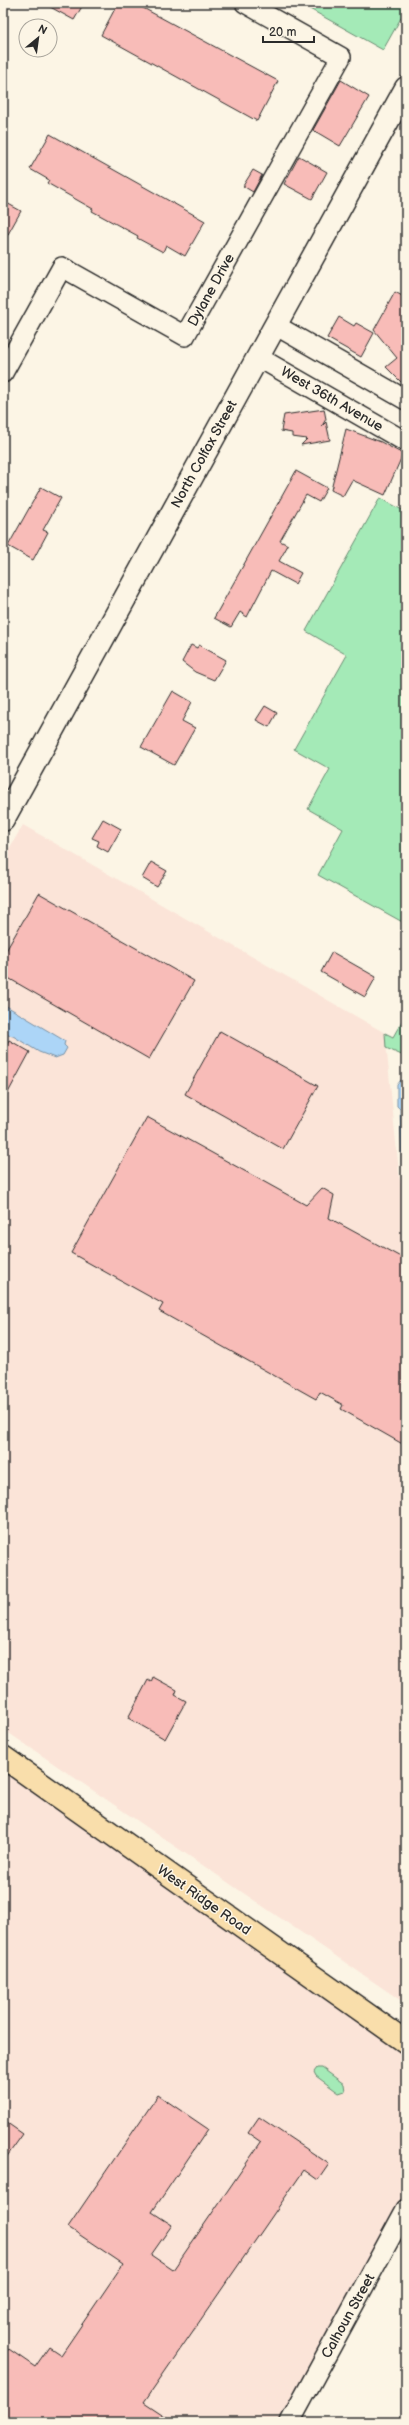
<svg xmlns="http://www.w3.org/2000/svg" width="409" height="2425" font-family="'Balsamiq Sans',sans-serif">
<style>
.built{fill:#fbe4d8}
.green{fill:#a4eab7;stroke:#688a71}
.water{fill:#acd5f7;stroke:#7891a5}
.building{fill:#f8bcb8;stroke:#2b2b2b}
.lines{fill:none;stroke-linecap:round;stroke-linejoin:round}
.minor-casing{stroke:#2b2b2b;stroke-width:22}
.tertiary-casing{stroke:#2b2b2b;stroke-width:25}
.primary-casing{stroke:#2b2b2b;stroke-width:25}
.minor{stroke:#fcf5e5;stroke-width:19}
.tertiary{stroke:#fcf5e5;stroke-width:22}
.primary{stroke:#f9deab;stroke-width:22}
.labels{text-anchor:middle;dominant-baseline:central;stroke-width:3;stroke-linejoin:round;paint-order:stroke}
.street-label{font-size:14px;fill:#2b2b2b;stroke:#fcf5e5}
</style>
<rect width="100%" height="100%" fill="#fcf5e5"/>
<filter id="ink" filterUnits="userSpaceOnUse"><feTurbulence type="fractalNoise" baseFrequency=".025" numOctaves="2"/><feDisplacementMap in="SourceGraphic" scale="8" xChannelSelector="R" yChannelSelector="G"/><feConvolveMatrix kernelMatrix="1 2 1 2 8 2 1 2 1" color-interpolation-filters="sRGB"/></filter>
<g filter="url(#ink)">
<g class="built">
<polygon points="23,825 385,1033 399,1173 400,1180 406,1189 406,2004 3,1729 3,859"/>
<polygon points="3,1757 406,2041 406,2211 291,2422 3,2422"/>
</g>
<g class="green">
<polygon points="299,3 406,3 406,9 383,50"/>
<polygon points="380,498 406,512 406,924 318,875 343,829 308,809 330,769 294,749 347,655 306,631"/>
<polygon points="406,1014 406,1057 386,1048 385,1033 393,1037"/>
<polygon points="317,2068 322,2068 344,2084 345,2091 339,2093 316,2076 314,2072"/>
</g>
<g class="water">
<polygon points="3,1004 65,1041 64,1045 67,1048 63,1055 55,1058 39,1052 13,1036 3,1034"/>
<polygon points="401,1080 406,1082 406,1175 402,1164 400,1109 397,1106 397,1085"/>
</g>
<g class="building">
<polygon points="43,3 84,3 74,20"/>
<polygon points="118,3 134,3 278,81 257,121 101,35"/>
<polygon points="341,80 369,97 340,146 313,130"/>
<polygon points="50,134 205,221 185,256 166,245 163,252 137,238 138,236 92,211 93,209 47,183 49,180 30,169"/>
<polygon points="299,156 327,172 312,199 284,184"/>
<polygon points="253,170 262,175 253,192 243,186"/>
<polygon points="3,201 21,211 3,243"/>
<polygon points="395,292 406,298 406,387 386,367 397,358 374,330"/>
<polygon points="339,317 354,326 356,323 374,333 361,357 327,338"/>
<polygon points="324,409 326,419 322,426 326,422 330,440 301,445 307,439 292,437 292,433 281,431 284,415"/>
<polygon points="346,429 381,442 403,454 385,495 352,480 343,496 331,490"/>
<polygon points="296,471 327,488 319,502 306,495 280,541 288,545 279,561 301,573 295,584 271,571 247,617 240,612 231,627 214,618"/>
<polygon points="41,487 61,498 43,530 48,532 33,560 8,546"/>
<polygon points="191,645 197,648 199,645 226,660 214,680 195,672 182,662"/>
<polygon points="173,691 192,702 182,721 195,728 174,765 141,747"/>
<polygon points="265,706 277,713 269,727 256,720"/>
<polygon points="103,819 121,829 108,852 97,846 99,841 92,838"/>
<polygon points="151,862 167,871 157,887 142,878"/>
<polygon points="39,893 194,981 149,1059 3,975 3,956"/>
<polygon points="332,952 376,977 365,997 321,972"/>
<polygon points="220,1031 318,1086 283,1149 185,1094"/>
<polygon points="9,1040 30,1052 3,1102 3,1051"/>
<polygon points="147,1117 306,1205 322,1188 334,1195 329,1218 406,1260 406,1446 341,1409 343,1405 320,1392 316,1399 159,1311 163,1304 71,1253"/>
<polygon points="153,1677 177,1690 175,1695 186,1701 165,1739 128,1718 148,1680 151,1682"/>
<polygon points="158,2095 208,2129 152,2212 172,2225 151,2255 173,2270 261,2142 248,2133 259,2117 329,2164 318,2180 304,2170 144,2402 174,2422 3,2422 3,2345 35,2367 49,2347 61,2355 123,2264 68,2227"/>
<polygon points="3,2120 23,2134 3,2162"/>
</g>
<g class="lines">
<defs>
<g id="minor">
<polyline points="275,325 406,400"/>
<polyline points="258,357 406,442"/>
<polyline points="3,373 62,267 185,336 341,57 245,3"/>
<polyline points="290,2422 406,2209"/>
</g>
<polyline id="tertiary" points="3,820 406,88"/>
<polyline id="primary" points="3,1757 406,2042"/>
</defs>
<use href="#minor" class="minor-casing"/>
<use href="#tertiary" class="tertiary-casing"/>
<use href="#primary" class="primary-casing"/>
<use href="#minor" class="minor"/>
<use href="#tertiary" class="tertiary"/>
<use href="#primary" class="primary"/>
</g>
</g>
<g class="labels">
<g class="street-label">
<text transform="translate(211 290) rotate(-61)">Dylane Drive</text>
<text transform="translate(332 399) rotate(30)">West 36th Avenue</text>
<text transform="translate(204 454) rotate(-61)">North Colfax Street</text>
<text transform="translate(204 1900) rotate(35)">West Ridge Road</text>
<text transform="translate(348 2316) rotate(-61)">Calhoun Street</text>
</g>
</g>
<rect width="409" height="2425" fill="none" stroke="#fcf5e5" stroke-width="16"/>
<rect x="8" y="8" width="393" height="2409" fill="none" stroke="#2b2b2b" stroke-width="1.5" filter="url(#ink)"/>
<g transform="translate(38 38) rotate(29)"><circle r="19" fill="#fcf5e5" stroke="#a8a49b"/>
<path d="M0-3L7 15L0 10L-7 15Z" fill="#2b2b2b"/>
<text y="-6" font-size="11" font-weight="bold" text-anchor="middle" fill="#2b2b2b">N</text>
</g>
<path d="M263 36v6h51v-6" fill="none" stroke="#2b2b2b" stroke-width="2"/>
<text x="269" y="36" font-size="12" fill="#2b2b2b" stroke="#fcf5e5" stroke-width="3" paint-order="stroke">20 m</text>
</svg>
